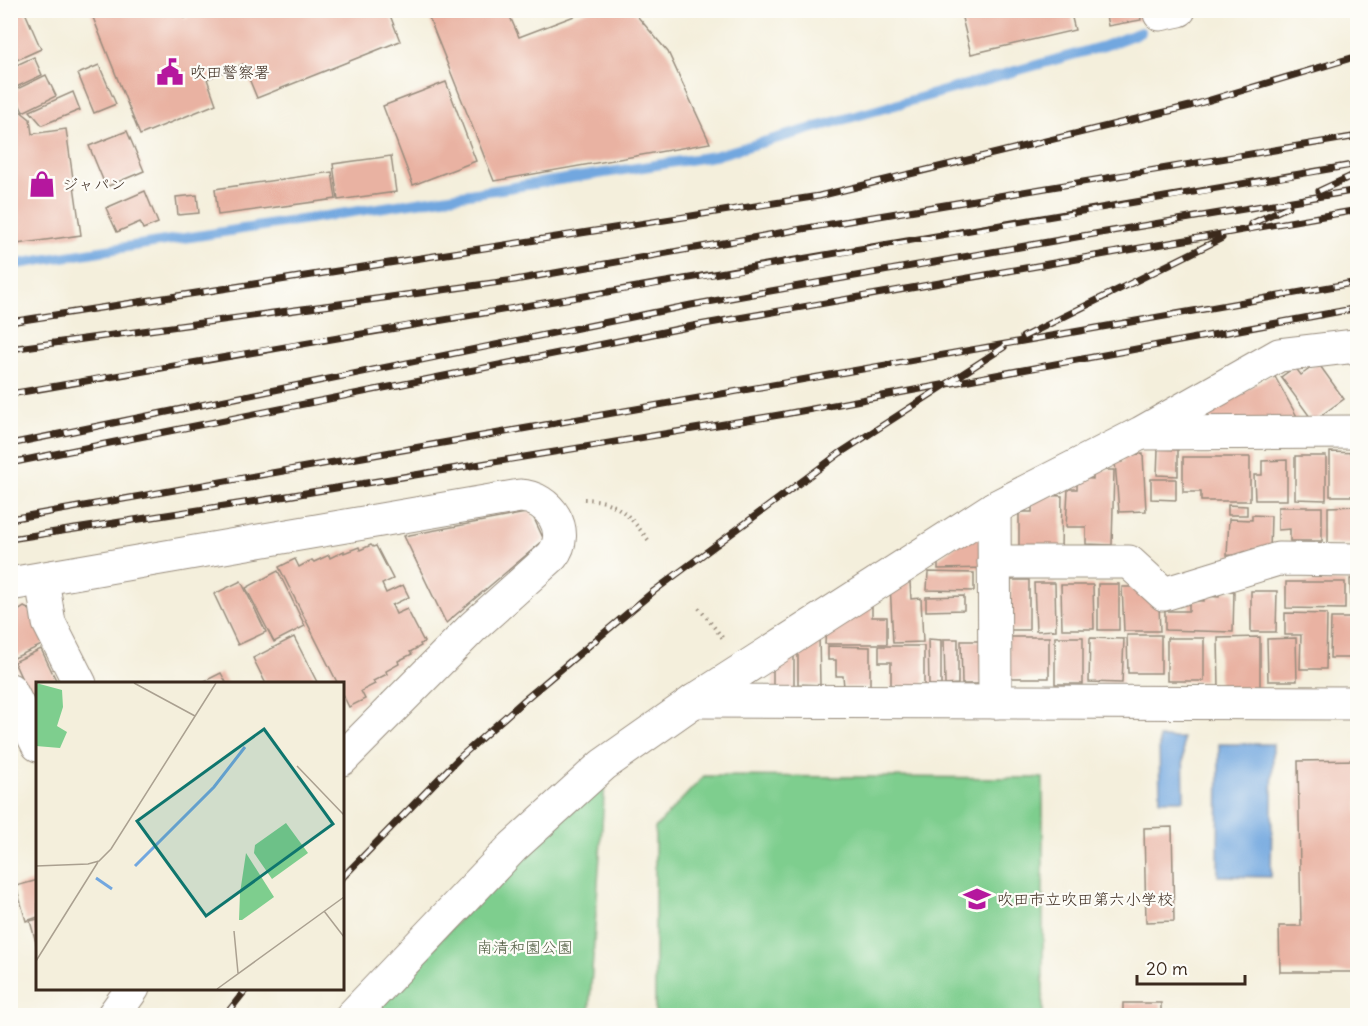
<svg xmlns="http://www.w3.org/2000/svg" width="1368" height="1026" font-family="Delius,'Klee One',sans-serif">
<style>
.green{fill:#7ece8e;stroke:#5c7c56;stroke-width:1.5}
.water{fill:#72a7df;stroke:#56687e;stroke-width:1.5}
.lines{fill:none;stroke-linecap:round;stroke-linejoin:round}
.stream{stroke:#72a7df;stroke-width:10}
.building{fill:#e9b2a2}
.minor-casing{stroke:#988c7d;stroke-width:35}
.path{stroke:#988c7d;stroke-width:4;stroke-dasharray:1.5 4.5;stroke-linecap:butt}
.minor{stroke:#fff;stroke-width:33}
.rail-casing{stroke:#3b2a1e;stroke-width:7}
.rail{stroke:#fdfcf7;stroke-width:4.5;stroke-dasharray:14;stroke-linecap:butt}
.labels{text-anchor:middle;dominant-baseline:central;stroke-width:4.5;stroke-linejoin:round;paint-order:stroke}
.poi-label{font-size:16px;fill:#3b2a1e;stroke:#fdfcf7;text-anchor:start}
.park-label{font-size:16px;fill:#4f5b40;stroke:#fdfcf7}
.inset-river{fill:none;stroke:#72a7df;stroke-width:3}
.inset-road{fill:none;stroke:#aaa090;stroke-width:1.5}
.view{fill:#0f766e;fill-opacity:0.15;stroke:#0f766e;stroke-width:3}
.inset-edge{fill:none;stroke:#3b2a1e;stroke-width:3}
</style>
<rect width="100%" height="100%" fill="#fdfcf7"/>
<filter id="ink" filterUnits="userSpaceOnUse"><feTurbulence type="fractalNoise" baseFrequency=".0167" numOctaves="2"/><feDisplacementMap in="SourceGraphic" scale="12" xChannelSelector="R" yChannelSelector="G"/><feConvolveMatrix kernelMatrix="1 2 1 2 8 2 1 2 1" color-interpolation-filters="sRGB"/></filter>
<filter id="wash" filterUnits="userSpaceOnUse"><feTurbulence type="fractalNoise" baseFrequency=".008" numOctaves="4" result="noise"/><feDisplacementMap in="SourceGraphic" scale="24" xChannelSelector="R" yChannelSelector="G"/><feGaussianBlur stdDeviation="1.35" result="paint"/><feColorMatrix in="noise" values="0 0 0 0 0 0 0 0 0 0 0 0 0 0 0 0 0 1.4 0 .05"/><feComposite in="paint" operator="in"/></filter>
<g filter="url(#wash)">
<rect width="100%" height="100%" fill="#f4efdc"/>
<g class="green">
<polygon points="704,776 1043,778 1043,1015 655,1015 655,828"/>
<polygon points="605,782 589,1015 371,1016 504,870"/>
</g>
<g class="water">
<polygon points="1159,738 1183,738 1184,800 1160,800"/>
<polygon points="1219,744 1273,744 1271,877 1218,876"/>
</g>
<g class="lines">
<polyline class="stream" points="10,265 714,156 1104,46 1141,32"/>
</g>
<g id="blocks">
<g class="building">
<polygon points="10,10 24,10 41,49 10,63"/>
<polygon points="90,10 182,10 185,18 204,10 388,10 400,41 257,98 243,64 207,79 216,104 140,135"/>
<polygon points="426,10 507,10 519,37 590,10 632,10 668,52 710,143 494,181"/>
<polygon points="960,10 1070,10 1075,30 971,54"/>
<polygon points="1105,10 1140,10 1141,20 1108,26"/>
<polygon points="34,57 42,75 10,90 10,68"/>
<polygon points="99,65 116,104 94,113 78,74"/>
<polygon points="46,75 56,96 23,112 13,91"/>
<polygon points="446,82 476,161 413,185 383,106"/>
<polygon points="73,92 80,110 42,125 30,111"/>
<polygon points="20,111 30,119 32,134 66,129 81,235 10,245 10,113"/>
<polygon points="127,131 144,171 106,187 89,146"/>
<polygon points="391,156 396,192 338,200 333,164"/>
<polygon points="332,172 336,199 218,215 215,189"/>
<polygon points="145,191 158,223 143,229 140,222 117,232 106,208"/>
<polygon points="197,195 199,213 178,215 176,197"/>
<polygon points="1318,363 1344,399 1313,421 1281,377 1295,367 1301,375"/>
<polygon points="1274,375 1299,420 1215,428 1205,410"/>
<polygon points="1158,449 1178,450 1178,476 1157,475"/>
<polygon points="1330,452 1358,453 1358,496 1330,496"/>
<polygon points="1143,454 1146,511 1119,512 1115,461 1123,462 1123,455"/>
<polygon points="1295,456 1326,456 1326,500 1295,499"/>
<polygon points="1183,457 1250,457 1250,501 1201,501 1201,492 1183,492"/>
<polygon points="1287,460 1287,500 1255,500 1254,475 1262,475 1262,461"/>
<polygon points="1093,470 1114,470 1112,545 1086,544 1086,527 1066,527 1068,489 1077,489 1077,478 1093,479"/>
<polygon points="1151,479 1176,479 1176,500 1151,499"/>
<polygon points="1041,495 1062,496 1061,550 1019,549 1019,512 1032,512 1032,501"/>
<polygon points="1228,505 1247,506 1247,515 1228,515"/>
<polygon points="1358,506 1358,544 1328,544 1328,507"/>
<polygon points="1278,507 1322,507 1322,541 1290,541 1290,529 1278,530"/>
<polygon points="531,512 544,540 446,623 404,536"/>
<polygon points="1252,515 1271,516 1270,550 1252,549 1252,556 1227,555 1229,519 1252,520"/>
<polygon points="966,538 987,538 987,568 938,569 938,559"/>
<polygon points="371,545 373,547 376,546 393,579 382,584 386,593 403,585 409,597 392,605 396,614 407,609 424,642 420,644 421,646 410,652 412,654 398,661 399,664 386,671 387,674 373,681 375,684 361,691 365,699 349,707 342,693 342,684 338,684 279,567 295,559 299,567 312,560 314,562 329,555 330,558 344,551 344,553 359,547 360,550"/>
<polygon points="278,571 305,626 274,642 246,588"/>
<polygon points="928,572 974,573 974,591 927,590"/>
<polygon points="1350,579 1358,579 1358,609 1351,609"/>
<polygon points="1011,580 1029,580 1029,630 1010,630"/>
<polygon points="241,581 266,632 238,645 214,594"/>
<polygon points="910,582 911,599 921,598 923,642 893,643 890,583"/>
<polygon points="1286,582 1345,582 1345,609 1286,608"/>
<polygon points="1034,583 1055,583 1056,630 1036,631"/>
<rect x="1098" y="584" width="21" height="46"/>
<polygon points="1061,585 1093,585 1094,629 1062,629"/>
<polygon points="1122,587 1133,587 1159,606 1160,631 1124,631"/>
<polygon points="1219,591 1234,592 1233,632 1165,630 1165,611 1189,611 1189,600 1204,601 1203,596 1219,597"/>
<polygon points="1251,591 1277,591 1276,632 1251,632"/>
<polygon points="964,596 964,610 926,611 926,597"/>
<polygon points="872,605 872,617 887,617 887,644 825,644 826,625"/>
<polygon points="24,607 30,610 46,643 12,659 10,616"/>
<polygon points="1285,613 1327,614 1326,669 1300,669 1301,635 1285,635"/>
<polygon points="1331,618 1354,618 1354,658 1330,658"/>
<polygon points="1127,635 1161,635 1161,673 1128,673"/>
<polygon points="819,636 820,685 798,684 798,637"/>
<polygon points="294,637 318,684 266,684 253,658"/>
<polygon points="1008,637 1049,637 1049,678 1009,678"/>
<rect x="1055" y="637" width="28" height="47"/>
<polygon points="1260,637 1260,688 1219,689 1218,638"/>
<polygon points="1090,638 1124,639 1122,683 1089,682"/>
<rect x="1167" y="638" width="37" height="43"/>
<polygon points="1296,638 1297,681 1268,681 1267,639"/>
<polygon points="928,639 941,640 941,685 929,685"/>
<polygon points="944,639 958,639 958,684 945,685"/>
<polygon points="961,641 984,641 985,684 962,684"/>
<polygon points="828,646 870,647 870,687 844,687 843,676 836,676 836,660 828,660"/>
<polygon points="879,646 924,646 924,687 891,687 891,662 879,662"/>
<polygon points="41,649 57,682 38,684 38,696 31,699 14,662"/>
<polygon points="794,649 794,690 773,690 773,655"/>
<polygon points="221,673 227,684 199,684"/>
<polygon points="1358,760 1358,972 1280,972 1279,926 1301,926 1298,761"/>
<polygon points="1172,827 1174,921 1146,922 1144,828"/>
<polygon points="38,880 38,917 26,921 16,886"/>
<polygon points="38,919 38,946 37,946 30,921"/>
<rect x="1123" y="1003" width="38" height="13"/>
</g>
</g>
</g>
<g filter="url(#ink)">
<use href="#blocks" fill-opacity="0" stroke="#988c7d" stroke-width="1.5"/>
<g class="lines">
<defs>
<g id="minor">
<polyline points="1160,10 1160,14 1179,10"/>
<polyline points="1143,433 1358,432"/>
<polyline points="994,508 995,702"/>
<polyline points="994,562 1129,562 1164,594 1278,559 1358,560"/>
<polyline points="42,579 49,623 80,684"/>
<path d="M 10,584 L 520,496 C 549,497 572,531 552,556 L 473,627 L 342,759"/>
<polyline points="10,690 38,745"/>
<polyline points="694,701 1358,703"/>
<polyline points="113,1016 133,988"/>
<polyline points="352,1016 513,847 603,765 694,701 994,508 1141,433 1279,355 1355,346 1358,350"/>
</g>
</defs>
<use href="#minor" class="minor-casing"/>
<g class="path">
<path d="M 584,499 C 619,500 629,516 650,542"/>
<polyline points="699,608 725,641"/>
</g>
<use href="#minor" class="minor"/>
<defs>
<g id="rail">
<polyline points="1319,191 1358,173"/>
<polyline points="1251,224 1289,206"/>
<polyline points="10,322 819,196 1190,106 1358,56"/>
<polyline points="1023,337 1222,238"/>
<polyline points="10,349 515,280 819,226 1358,136"/>
<path d="M 10,394 C 459,315 909,244 1358,164"/>
<polyline points="10,444 691,305 1082,236 1358,190"/>
<polyline points="10,463 693,326 1358,210"/>
<polyline points="10,519 1358,282"/>
<polyline points="10,539 257,501 785,414 1358,308"/>
<polyline points="342,878 458,759 522,702 654,591 840,453 1004,347"/>
<polyline points="225,1016 247,988"/>
</g>
</defs>
<use href="#rail" class="rail-casing"/>
<use href="#rail" class="rail"/>
</g>
</g>
<defs>
<symbol id="civic-bare" viewBox="-9 -9 18 18"><path d="M-.6-6.5H3V-4.5H.6V-3L4-1V1h2V6H-6V1h2V-1L-.6-3ZM-1.2 2.5V6h2.4V2.5Z" fill="#b5179e" stroke="#fdfcf7" stroke-width="2.5" paint-order="stroke"/></symbol>
<symbol id="shop-bare" viewBox="-9 -9 18 18"><path d="M-5-2.5h2.3a2.7 3.5 0 0 1 5.4 0H5L5.5 6h-11ZM-1.5-2.5h3a1.5 2.3 0 0 0-3 0Z" fill="#b5179e" stroke="#fdfcf7" stroke-width="2.5" paint-order="stroke"/></symbol>
<symbol id="school-bare" viewBox="-9 -9 18 18"><path d="M0-5L7-2L0 1L-7-2ZM-4 1L0 2.5L4 1V4Q0 6-4 4Z" fill="#b5179e" stroke="#fdfcf7" stroke-width="2.5" paint-order="stroke"/></symbol>
</defs>
<g fill-rule="evenodd">
<use href="#civic-bare" x="151" y="53" width="38" height="38"/>
<use href="#shop-bare" x="23" y="165" width="38" height="38"/>
<use href="#school-bare" x="958" y="880" width="38" height="38"/>
</g>
<g class="labels">
<g class="poi-label">
<text x="190" y="72">吹田警察署</text>
<text x="62" y="184">ジャパン</text>
<text x="997" y="899">吹田市立吹田第六小学校</text>
</g>
<g class="park-label">
<text x="525" y="947">南清和園公園</text>
</g>
</g>
<g transform="translate(36 682)">
<rect width="308" height="308" fill="#f4efdc"/>
<path d="M 0,1 L 26,8 L 27,25 L 21,44 L 31,50 L 24,66 L 0,64 ZM 250,141 L 272,171 L 236,197 L 218,171 L 219,163 ZM 210,171 L 238,215 L 206,238 L 203,238 L 204,211 Z" fill="#7ece8e"/>
<path class="inset-river" d="M 99,184 L 178,105 L 209,65M 60,196 L 76,207"/>
<path class="inset-road" d="M 98,1 L 159,34M 261,84 L 308,133M 0,184 L 52,182 L 63,179 L 75,167 L 180,1M 288,229 L 308,255M 198,249 L 202,291M 0,279 L 62,180M 181,307 L 308,215"/>
<path class="view" d="M 228,47 L 297,142 L 170,234 L 101,139 Z"/>
<rect width="308" height="308" class="inset-edge"/>
</g>
<rect width="1368" height="1026" fill="none" stroke="#fdfcf7" stroke-width="36"/>
<path d="M1137 975v9h108v-9" fill="none" stroke="#3b2a1e" stroke-width="3"/>
<text x="1146" y="975" font-size="18" fill="#3b2a1e" stroke="#fdfcf7" stroke-width="4.5" paint-order="stroke">20 m</text>
</svg>
